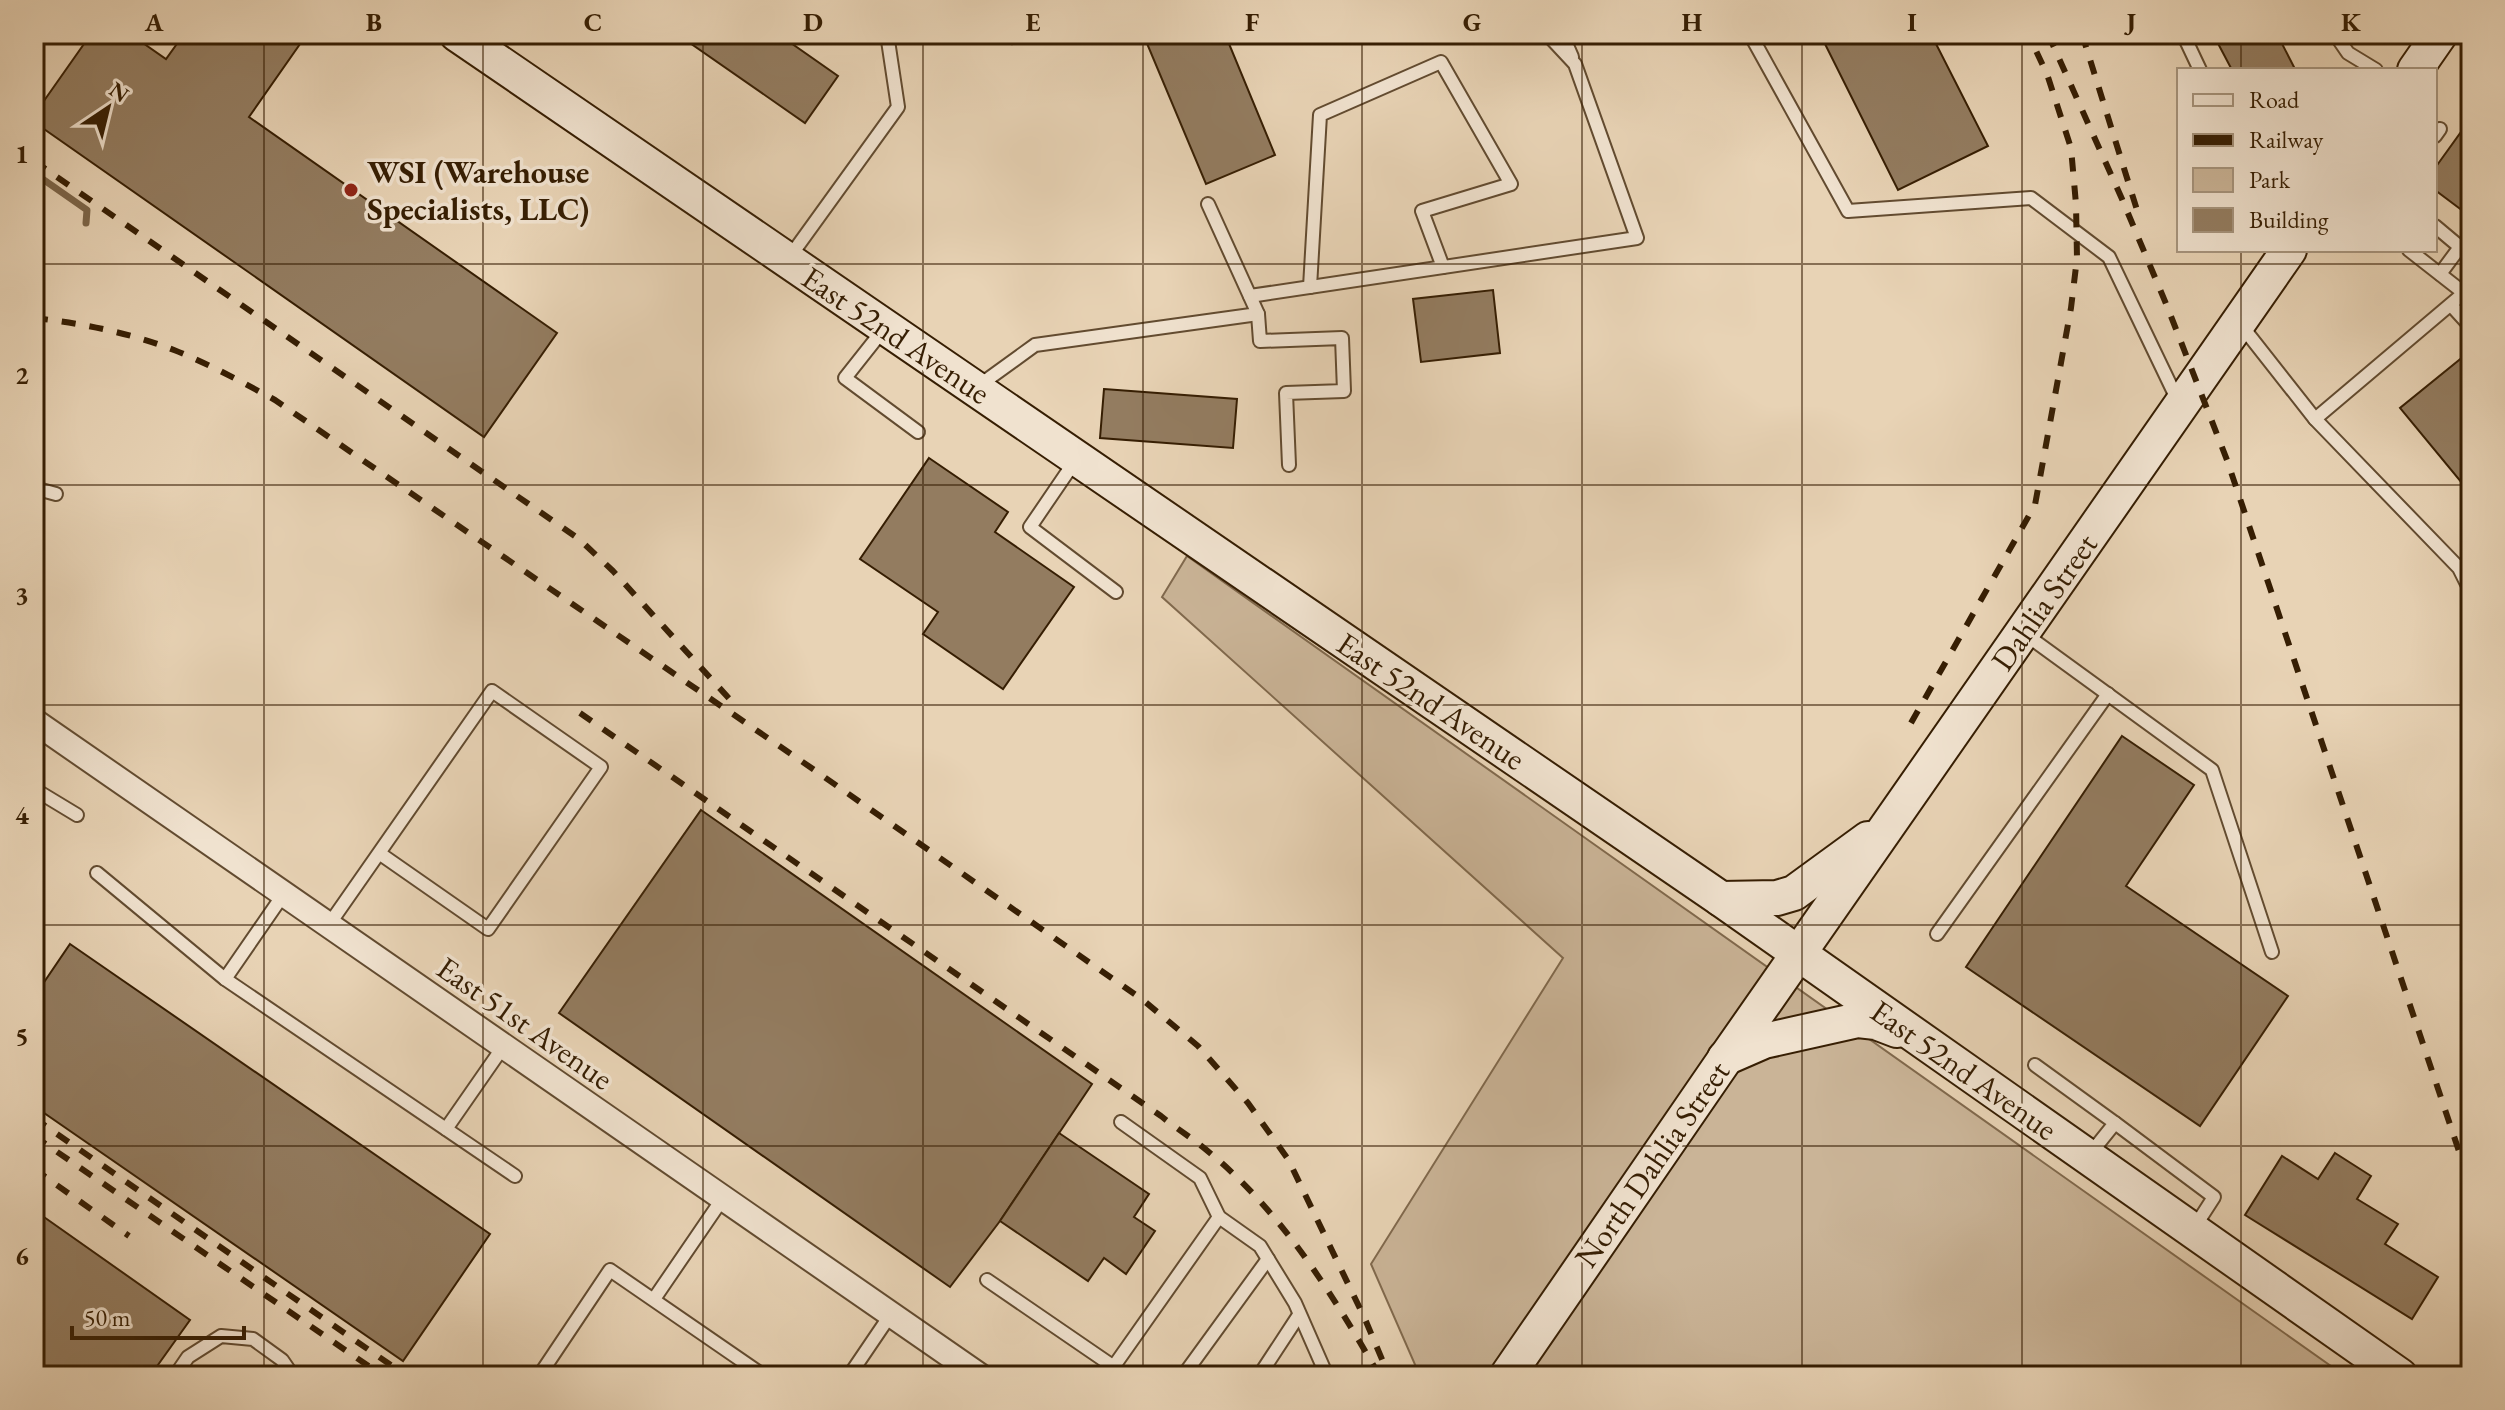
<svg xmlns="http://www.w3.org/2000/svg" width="2505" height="1410" font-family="'EB Garamond',serif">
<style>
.green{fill:#cab497;stroke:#80694d;stroke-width:2}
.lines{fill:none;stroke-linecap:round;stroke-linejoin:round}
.stream{stroke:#7c6549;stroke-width:7}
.building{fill:#937c60;stroke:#361e03;stroke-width:2}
.lane-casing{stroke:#624b30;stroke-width:16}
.street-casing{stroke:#624b30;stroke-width:28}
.secondary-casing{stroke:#361e03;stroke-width:38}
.lane{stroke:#f0e2cf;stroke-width:12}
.street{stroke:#f0e2cf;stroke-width:24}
.secondary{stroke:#f0e2cf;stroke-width:34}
.rail{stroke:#361e03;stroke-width:6;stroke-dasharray:14 14;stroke-linecap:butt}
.grid{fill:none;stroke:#361e03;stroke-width:2;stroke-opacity:0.55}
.poi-dot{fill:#8f2418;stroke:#f0e2cf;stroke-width:3}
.labels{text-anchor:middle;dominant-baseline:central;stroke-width:7;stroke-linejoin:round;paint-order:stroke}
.poi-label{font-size:32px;font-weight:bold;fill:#361e03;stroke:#f0e2cf;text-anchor:start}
.street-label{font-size:32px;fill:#361e03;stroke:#f0e2cf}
.neatline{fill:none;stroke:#361e03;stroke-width:3}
.grid-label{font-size:26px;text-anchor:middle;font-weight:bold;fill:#361e03}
</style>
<rect width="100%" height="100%" fill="#e8d3b5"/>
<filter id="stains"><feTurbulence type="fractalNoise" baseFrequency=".0025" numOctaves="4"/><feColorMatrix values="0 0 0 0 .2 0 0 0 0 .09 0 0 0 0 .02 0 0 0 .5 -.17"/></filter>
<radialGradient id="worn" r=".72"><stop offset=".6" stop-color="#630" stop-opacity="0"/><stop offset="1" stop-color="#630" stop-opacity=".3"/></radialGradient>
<polygon class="green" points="1187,556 2345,1376 1420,1376 1371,1264 1563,958 1162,597"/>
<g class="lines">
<polyline class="stream" points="34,173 87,210 86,223"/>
</g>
<g class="building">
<polygon points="34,34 43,34 34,47"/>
<polygon points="91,34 130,34 166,59 184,34 307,34 249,117 557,333 484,437 34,122 34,115"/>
<polygon points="677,34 778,34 838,76 805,123"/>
<polygon points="1143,34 1225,34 1275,155 1206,184"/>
<polygon points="1820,34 1931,34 1988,146 1898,190"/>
<polygon points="2213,34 2277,34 2295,69 2232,70"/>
<polygon points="2461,132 2471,139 2471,217 2435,190 2435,168"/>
<polygon points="1493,290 1500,353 1421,362 1413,299"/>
<polygon points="2469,352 2471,355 2471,494 2400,408"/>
<polygon points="1104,389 1237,399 1233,448 1100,438"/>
<polygon points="929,458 1008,512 995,532 1074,587 1003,689 923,634 938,612 860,559"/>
<polygon points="2122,736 2194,785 2126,886 2288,996 2200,1126 1966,967"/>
<polygon points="701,810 1092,1084 1000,1221 950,1287 559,1013"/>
<polygon points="70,944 490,1234 403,1361 34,1106 34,997"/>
<polygon points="1059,1133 1149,1194 1134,1217 1155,1231 1126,1274 1104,1258 1088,1281 1000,1221"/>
<polygon points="2335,1153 2371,1176 2357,1199 2398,1224 2385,1244 2438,1277 2412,1319 2245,1215 2282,1156 2318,1179"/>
<polygon points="34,1210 190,1320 150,1376 34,1376"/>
</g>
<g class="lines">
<defs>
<g id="lane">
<polyline points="1008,34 1012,37 1016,34"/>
<polyline points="1562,34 1572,57"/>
<polyline points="1750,34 1848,211 2031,198 2109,257 2179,403"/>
<polyline points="2183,34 2200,70"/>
<polyline points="2335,34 2348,53 2376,70"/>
<polyline points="2435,136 2440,129"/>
<polyline points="2435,226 2460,247 2440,274"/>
<polyline points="789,258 898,107 887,34"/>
<polyline points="1310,287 1320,115 1441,62 1511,184 1422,211 1443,267"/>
<polyline points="1250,296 1637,238 1575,64 1547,34"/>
<polyline points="2451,305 2471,327"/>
<polyline points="1258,314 1260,341 1342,338 1344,391 1286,393 1289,465"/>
<polyline points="2241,325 2315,419 2464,293 2409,250"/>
<polyline points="883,330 845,378 918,432"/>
<polyline points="977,387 1035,345 1258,314 1208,204"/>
<polyline points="2315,419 2459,568 2471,592"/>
<polyline points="1075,461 1030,527 1116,592"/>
<polyline points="34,488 56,494"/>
<polyline points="2025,634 2212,770 2272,952"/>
<polyline points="34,789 77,815"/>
<polyline points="97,873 225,979 515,1176"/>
<polyline points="328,926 492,691 601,767 488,929 379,853"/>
<polyline points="1937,934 2108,694"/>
<polyline points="225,979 283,895"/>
<polyline points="2035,1065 2115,1123 2090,1154"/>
<polyline points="1121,1122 1200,1178 1219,1217"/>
<polyline points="2115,1123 2214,1197 2194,1228"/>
<polyline points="446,1129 503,1047"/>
<polyline points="987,1280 1114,1367"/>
<polyline points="654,1299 723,1198"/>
<polyline points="175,1376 188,1357 221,1336 253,1339 282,1360 293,1376"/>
<polyline points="539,1376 610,1270 764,1376"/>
<polyline points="849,1376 891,1314"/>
<polyline points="1107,1376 1219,1217 1260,1246 1295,1303 1327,1376"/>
<polyline points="1183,1376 1268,1259"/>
<polyline points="1259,1376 1299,1315"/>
</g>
<polyline id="street" points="34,721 980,1376"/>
<g id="secondary">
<polyline points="457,34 1721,899 2400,1376"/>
<polyline points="2415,70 2440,34"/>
<polyline points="1721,899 1777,898 1794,893 1868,839"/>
<polyline points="1725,1058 1764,1041 1858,1020 1876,1022 1897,1030"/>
<polyline points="1507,1376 1725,1059 2289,250"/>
</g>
</defs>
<use href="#lane" class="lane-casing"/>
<use href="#street" class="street-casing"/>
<use href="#secondary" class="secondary-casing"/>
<use href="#lane" class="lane"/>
<use href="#street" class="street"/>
<use href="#secondary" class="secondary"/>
<g class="rail">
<polyline points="2048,34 2122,199 2167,306 2227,460 2471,1187"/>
<polyline points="2082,34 2137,210"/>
<polyline points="34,161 579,539 613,571 735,705"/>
<path d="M 34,318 C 81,323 130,333 174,350 C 209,364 242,382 275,400 L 810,767 L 1143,1000 L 1198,1046 L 1248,1103 L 1288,1159 L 1365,1319 L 1389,1376"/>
<path d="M 580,713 L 1161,1116 C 1177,1129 1195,1140 1210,1153 C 1280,1211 1330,1290 1375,1368"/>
<polyline points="1911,723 2035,505 2071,308 2077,258 2076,204 2071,148 2047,74 2028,34"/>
<polyline points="34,1118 395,1368"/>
<polyline points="34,1136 383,1376"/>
<polyline points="34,1169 129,1236"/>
</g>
</g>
<path class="grid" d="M 264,34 L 264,1376M 483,34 L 483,1376M 703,34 L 703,1376M 923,34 L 923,1376M 1143,34 L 1143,1376M 1362,34 L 1362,1376M 1582,34 L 1582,1376M 1802,34 L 1802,1376M 2022,34 L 2022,1376M 2241,34 L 2241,70M 2241,250 L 2241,1376M 34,264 L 2471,264M 34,485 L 2471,485M 34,705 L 2471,705M 34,925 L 2471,925M 34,1146 L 2471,1146"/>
<circle class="poi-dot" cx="351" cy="190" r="8"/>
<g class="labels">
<g class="poi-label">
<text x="367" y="172">WSI (Warehouse<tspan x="367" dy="37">Specialists, LLC)</tspan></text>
</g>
<g class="street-label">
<text transform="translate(896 335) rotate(34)">East 52nd Avenue</text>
<text transform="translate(2044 602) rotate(-55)">Dahlia Street</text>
<text transform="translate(1431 701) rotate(34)">East 52nd Avenue</text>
<text transform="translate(525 1023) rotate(35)">East 51st Avenue</text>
<text transform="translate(1964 1070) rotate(35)">East 52nd Avenue</text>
<text transform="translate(1652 1164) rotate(-55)">North Dahlia Street</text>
</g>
</g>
<rect width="2505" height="1410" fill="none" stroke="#e8d3b5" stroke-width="88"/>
<rect x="2177" y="68" width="260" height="184" fill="#f0e2cf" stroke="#a6947d" stroke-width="2"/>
<rect x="2193" y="94" width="40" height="12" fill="#f0e2cf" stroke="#a6947d" stroke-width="2"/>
<text x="2249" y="108" font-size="24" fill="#361e03">Road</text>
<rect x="2193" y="134" width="40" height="12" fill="#361e03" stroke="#a6947d" stroke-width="2"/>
<text x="2249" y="148" font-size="24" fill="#361e03">Railway</text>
<rect x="2193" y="168" width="40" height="24" fill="#cab497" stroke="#a6947d" stroke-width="2"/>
<text x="2249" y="188" font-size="24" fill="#361e03">Park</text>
<rect x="2193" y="208" width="40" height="24" fill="#937c60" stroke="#a6947d" stroke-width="2"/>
<text x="2249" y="228" font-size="24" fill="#361e03">Building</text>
<g transform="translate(108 108) rotate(35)" stroke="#f0e2cf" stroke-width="6" paint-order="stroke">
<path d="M0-6L14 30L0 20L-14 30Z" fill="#361e03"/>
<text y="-12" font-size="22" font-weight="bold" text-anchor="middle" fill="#361e03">N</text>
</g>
<path d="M72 1326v12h172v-12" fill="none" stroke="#361e03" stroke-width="4"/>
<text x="84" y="1326" font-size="24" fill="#361e03" stroke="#f0e2cf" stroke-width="6" paint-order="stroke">50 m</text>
<rect x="44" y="44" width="2417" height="1322" class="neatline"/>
<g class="grid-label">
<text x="154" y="31">A</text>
<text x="374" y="31">B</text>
<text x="593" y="31">C</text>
<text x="813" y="31">D</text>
<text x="1033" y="31">E</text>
<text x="1252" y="31">F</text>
<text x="1472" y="31">G</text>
<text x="1692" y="31">H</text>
<text x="1912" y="31">I</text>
<text x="2131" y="31">J</text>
<text x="2351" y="31">K</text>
<text x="22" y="163">1</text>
<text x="22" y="384">2</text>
<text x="22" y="604">3</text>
<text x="22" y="824">4</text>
<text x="22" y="1045">5</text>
<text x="22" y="1265">6</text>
</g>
<rect width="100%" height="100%" filter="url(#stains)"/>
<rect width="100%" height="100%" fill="url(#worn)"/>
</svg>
